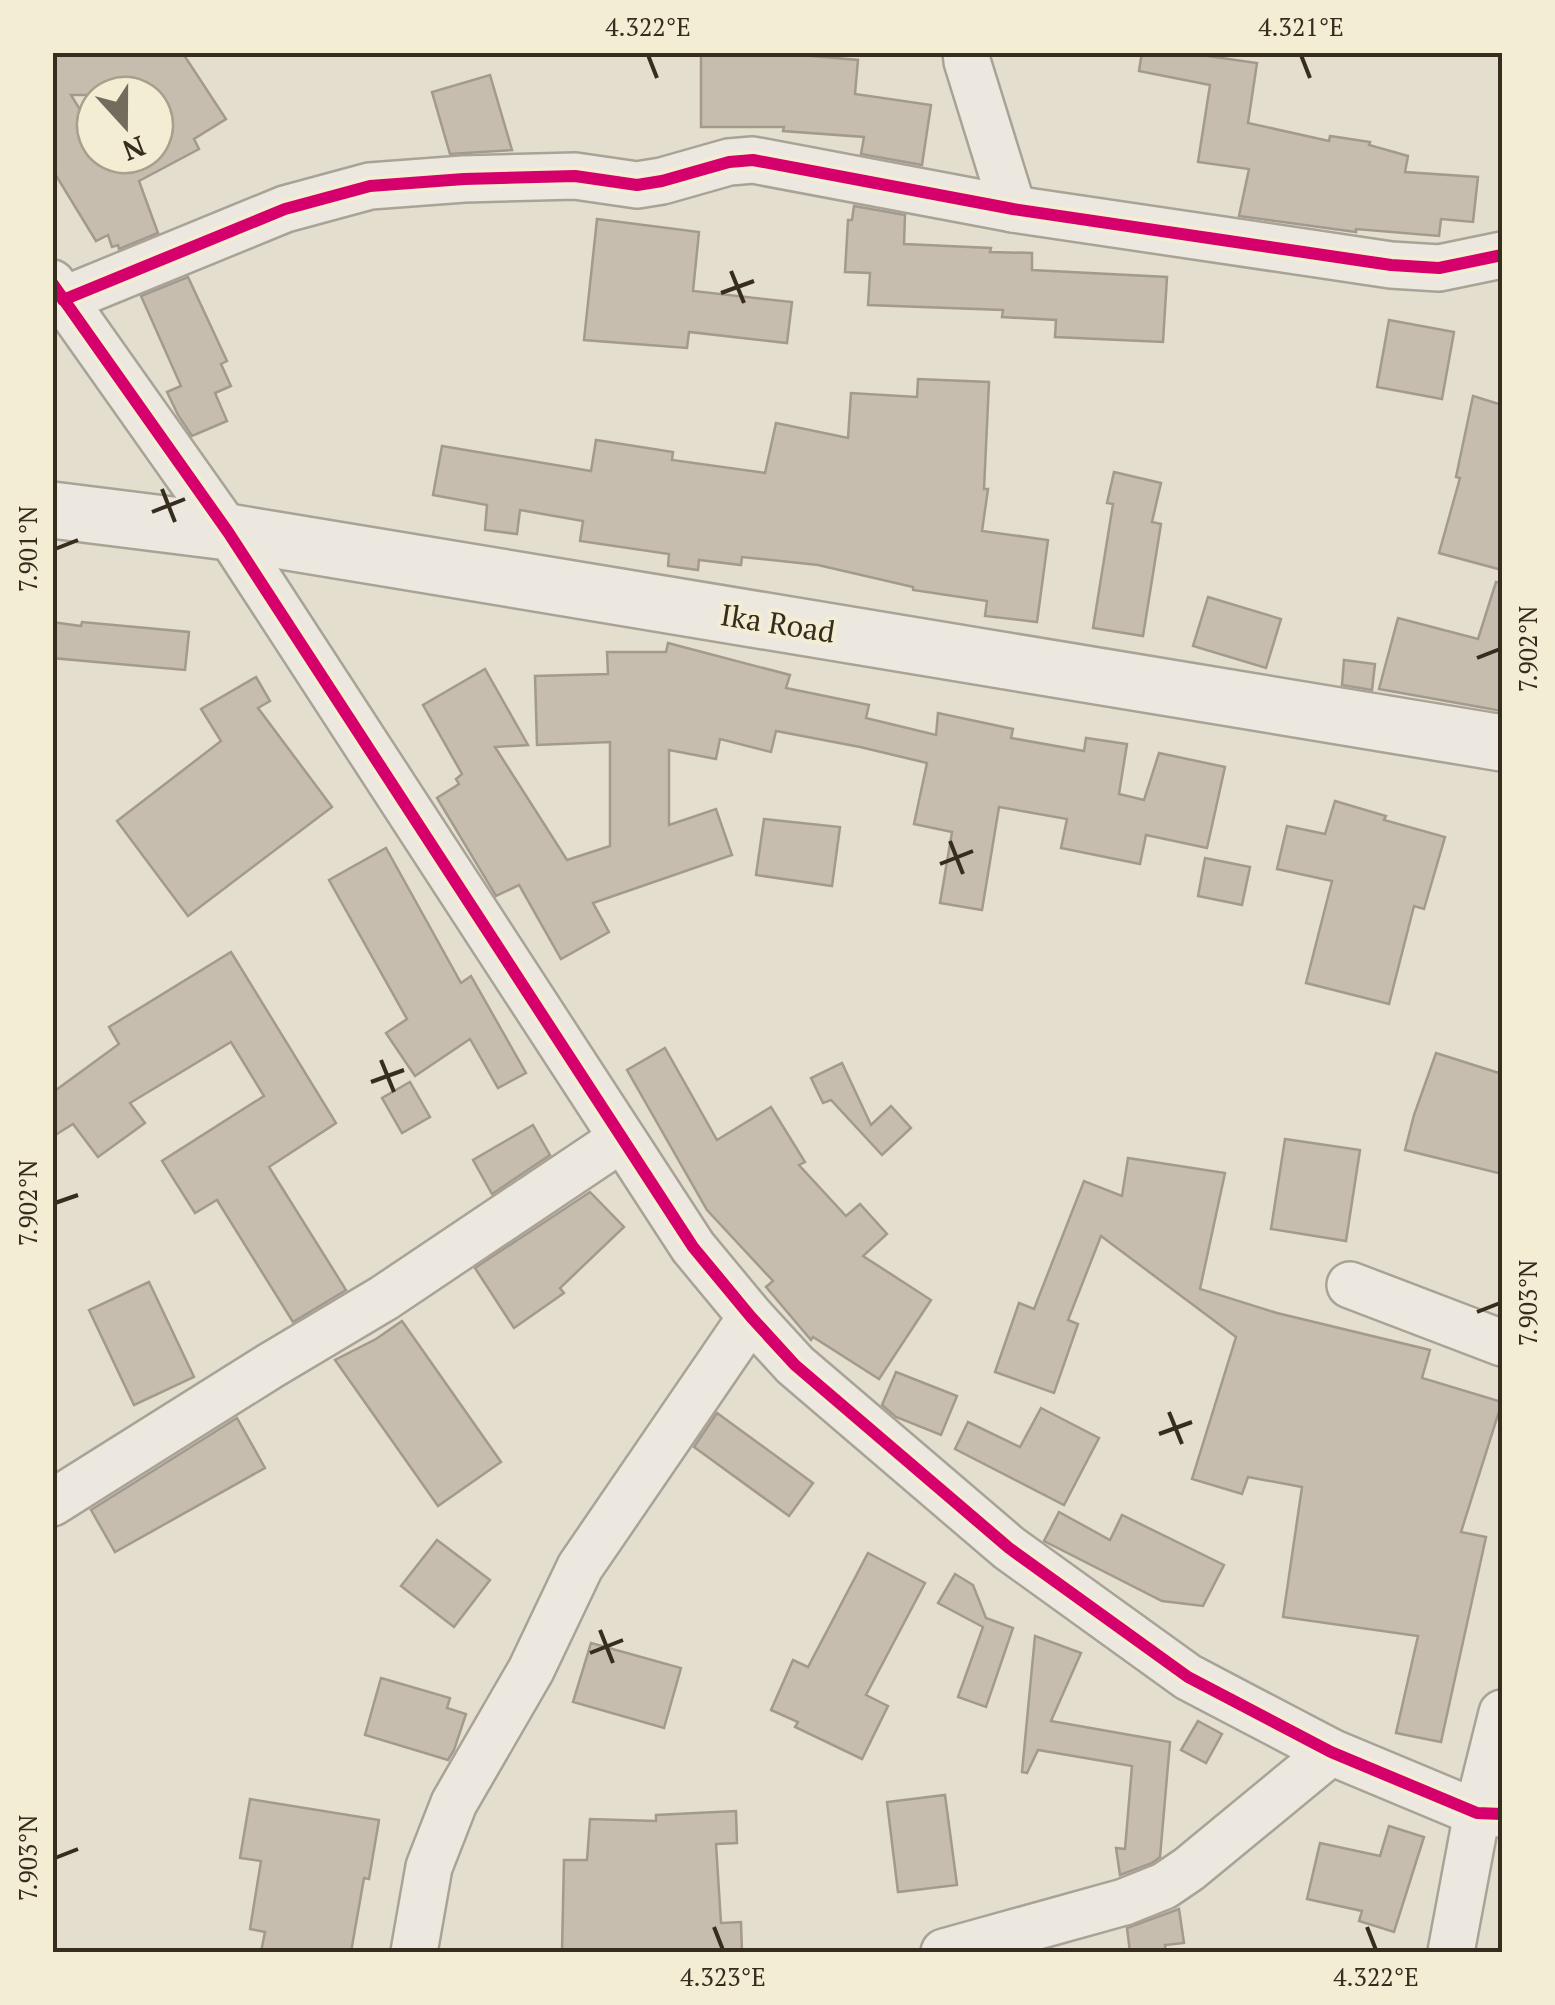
<svg xmlns="http://www.w3.org/2000/svg" width="1555" height="2005" font-family="'PT Serif',serif">
<style>
.building{fill:#c6bdae;stroke:#a39a8d;stroke-width:2.5;fill-rule:evenodd}
.lines{fill:none;stroke-linecap:round;stroke-linejoin:round}
.minor-casing{stroke:#a8a396;stroke-width:50}
.tertiary-casing{stroke:#a8a396;stroke-width:60}
.minor{stroke:#ece8df;stroke-width:45}
.tertiary{stroke:#ece8df;stroke-width:55}
.cycleway-casing{stroke:#f3edd4;stroke-width:19}
.cycleway{stroke:#d6006c;stroke-width:12}
.ticks{fill:none;stroke:#362d1f;stroke-width:4}
.labels{text-anchor:middle;dominant-baseline:central;stroke-width:8;stroke-linejoin:round;paint-order:stroke}
.street-label{font-size:30px;fill:#362d1f;stroke:#f3edd4}
.neatline{fill:none;stroke:#362d1f;stroke-width:4}
.ticks-label{font-size:25px;text-anchor:middle;fill:#362d1f}
</style>
<rect width="100%" height="100%" fill="#e3decd"/>
<g class="building">
<path d="M 52,52 L 182,52 L 226,119 L 194,139 L 199,149 L 139,181 L 158,233 L 119,249 L 118,245 L 112,247 L 108,235 L 96,241 L 52,169 ZM 71,95 L 155,95 L 155,155 L 95,155 L 95,134 Z"/>
<polygon points="701,52 766,52 858,60 855,94 931,105 922,165 861,154 864,137 783,131 784,127 701,127"/>
<polygon points="1142,52 1180,52 1257,63 1248,123 1329,141 1330,136 1370,142 1369,145 1408,156 1405,172 1478,177 1473,222 1441,219 1439,236 1356,229 1356,232 1239,216 1249,169 1198,162 1210,85 1139,71"/>
<polygon points="490,75 512,150 450,154 432,92"/>
<polygon points="854,206 905,215 904,244 991,248 990,252 1032,253 1032,270 1167,277 1163,342 1055,337 1056,320 1002,317 1003,310 868,305 870,273 845,272 848,220 852,220"/>
<polygon points="597,219 699,232 693,291 792,302 787,343 689,332 687,348 584,340"/>
<polygon points="188,277 227,361 221,364 231,386 215,393 227,421 192,436 178,415 167,392 181,386 141,296"/>
<polygon points="1389,320 1454,332 1442,399 1377,387"/>
<polygon points="918,379 989,382 984,489 988,489 982,531 1048,540 1037,622 985,616 987,601 913,590 913,587 818,565 742,557 741,565 699,560 698,570 668,566 669,554 580,541 583,521 520,510 517,534 485,530 487,505 433,495 442,446 591,471 596,440 673,452 672,460 765,473 776,423 848,438 851,393 917,397"/>
<polygon points="1473,396 1502,405 1502,570 1439,553 1460,478 1456,477"/>
<polygon points="1114,472 1161,483 1152,522 1161,524 1143,636 1093,628 1113,504 1107,503"/>
<polygon points="1496,582 1502,583 1502,711 1379,689 1398,618 1478,639"/>
<polygon points="1208,597 1281,619 1266,668 1193,646"/>
<polygon points="52,622 81,626 82,622 189,632 185,670 52,658"/>
<polygon points="668,643 790,675 786,688 869,705 866,718 936,735 938,713 1013,729 1011,738 1084,751 1086,738 1127,744 1119,794 1144,800 1159,753 1225,767 1207,848 1146,835 1140,864 1061,848 1067,819 999,807 982,910 940,903 952,832 914,824 927,763 860,747 776,731 771,752 720,739 716,759 669,750 669,825 716,809 732,855 593,903 609,932 561,959 519,885 496,896 437,798 459,784 456,779 462,774 423,705 485,669 528,745 495,747 567,860 610,846 610,742 537,745 535,676 608,674 607,652 666,652"/>
<polygon points="1344,660 1375,664 1372,690 1342,685"/>
<polygon points="256,677 270,701 258,708 332,807 188,916 117,821 221,741 201,709"/>
<polygon points="1335,801 1386,816 1384,820 1445,837 1424,909 1414,906 1389,1004 1306,983 1332,881 1277,869 1287,826 1325,834"/>
<polygon points="764,819 840,827 832,886 756,875"/>
<polygon points="386,848 461,983 471,976 526,1073 498,1088 470,1039 415,1076 386,1033 407,1019 329,880"/>
<polygon points="1205,858 1250,867 1242,905 1198,896"/>
<polygon points="231,952 336,1123 269,1167 346,1290 293,1322 217,1200 195,1213 162,1161 264,1096 231,1042 130,1103 145,1123 98,1157 73,1124 52,1137 52,1093 119,1044 109,1027"/>
<polygon points="665,1048 717,1140 771,1107 805,1162 799,1165 846,1216 860,1204 887,1234 863,1256 931,1300 879,1379 813,1337 811,1340 766,1287 773,1281 707,1210 627,1070"/>
<polygon points="1436,1053 1502,1074 1502,1174 1405,1150 1414,1115"/>
<polygon points="842,1063 871,1125 891,1106 911,1128 882,1155 831,1100 823,1103 811,1078"/>
<polygon points="410,1082 430,1117 402,1133 382,1098"/>
<polygon points="533,1125 550,1155 492,1194 473,1160"/>
<polygon points="1285,1139 1360,1150 1346,1241 1271,1229"/>
<polygon points="1128,1158 1225,1173 1200,1289 1277,1313 1430,1350 1422,1378 1502,1402 1461,1532 1486,1537 1441,1742 1396,1733 1418,1636 1283,1617 1302,1487 1248,1477 1242,1494 1192,1479 1236,1337 1101,1236 1068,1320 1078,1324 1054,1393 995,1372 1019,1303 1034,1309 1084,1181 1122,1196"/>
<polygon points="590,1192 624,1227 560,1288 564,1293 514,1328 475,1268"/>
<polygon points="149,1282 194,1377 134,1405 89,1310"/>
<polygon points="402,1321 501,1462 438,1506 335,1360 376,1339"/>
<polygon points="896,1372 957,1396 941,1435 896,1417 882,1405"/>
<polygon points="1041,1408 1099,1438 1064,1505 955,1449 968,1422 1020,1447"/>
<polygon points="717,1413 813,1483 789,1516 694,1447"/>
<polygon points="237,1418 265,1468 115,1552 91,1510"/>
<polygon points="1059,1512 1110,1540 1122,1515 1224,1565 1203,1606 1162,1601 1044,1541"/>
<polygon points="437,1540 490,1580 454,1627 401,1586"/>
<polygon points="868,1553 925,1583 866,1695 888,1706 862,1759 795,1727 798,1722 771,1710 793,1660 808,1667"/>
<polygon points="955,1574 973,1585 986,1618 1013,1628 986,1707 958,1697 983,1627 938,1603"/>
<polygon points="1035,1636 1081,1653 1051,1721 1170,1742 1160,1857 1152,1863 1120,1875 1116,1848 1125,1849 1132,1766 1038,1750 1027,1773 1022,1772"/>
<polygon points="591,1643 681,1668 664,1728 573,1702"/>
<polygon points="381,1678 450,1698 447,1708 466,1714 454,1750 448,1760 365,1735"/>
<polygon points="1198,1721 1222,1734 1206,1763 1181,1750"/>
<polygon points="945,1795 957,1885 898,1892 887,1802"/>
<polygon points="250,1799 379,1820 369,1879 364,1878 351,1952 261,1952 265,1932 250,1929 261,1861 240,1858"/>
<polygon points="736,1811 737,1843 716,1844 721,1923 741,1922 742,1952 562,1952 564,1860 587,1860 590,1819 656,1821 656,1815"/>
<polygon points="1389,1826 1424,1837 1394,1932 1359,1921 1362,1911 1307,1899 1320,1843 1380,1856"/>
<polygon points="1179,1909 1184,1943 1165,1945 1166,1952 1130,1952 1127,1928"/>
</g>
<g class="lines">
<defs>
<g id="minor">
<polyline points="966,52 967,61 1013,209"/>
<polyline points="52,283 228,532 693,1247 751,1317 795,1365 1009,1548 1188,1677 1331,1752 1477,1813 1502,1814"/>
<polyline points="63,300 285,209 370,186 464,179 575,176 637,185 662,181 729,162 753,160 1013,209 1391,265 1439,268 1502,255"/>
<polyline points="1350,1285 1502,1343"/>
<polyline points="52,1503 270,1366 384,1298 621,1139"/>
<polyline points="414,1952 429,1867 454,1803 531,1670 580,1567 751,1317"/>
<polyline points="944,1952 1124,1902 1164,1886 1189,1869 1331,1752"/>
<polyline points="1451,1952 1477,1813 1502,1713"/>
</g>
<polyline id="tertiary" points="52,510 228,532 1502,743"/>
</defs>
<use href="#minor" class="minor-casing"/>
<use href="#tertiary" class="tertiary-casing"/>
<use href="#minor" class="minor"/>
<use href="#tertiary" class="tertiary"/>
<defs>
<g id="cycleway">
<polyline points="52,283 228,532 693,1247 751,1317 795,1365 1009,1548 1188,1677 1331,1752 1477,1813 1502,1814"/>
<polyline points="63,300 285,209 370,186 464,179 575,176 637,185 662,181 729,162 753,160 1013,209 1391,265 1439,268 1502,255"/>
</g>
</defs>
<use href="#cycleway" class="cycleway-casing"/>
<use href="#cycleway" class="cycleway"/>
</g>
<path class="ticks" d="M 648,55 L 657,78M 1301,55 L 1310,78M 731,271 L 744,303M 721,293 L 754,281M 162,489 L 175,522M 152,512 L 185,499M 55,549 L 78,540M 1477,658 L 1500,649M 950,841 L 963,874M 940,864 L 973,851M 381,1060 L 394,1092M 371,1082 L 404,1070M 55,1203 L 78,1195M 1477,1312 L 1500,1303M 1169,1412 L 1182,1444M 1159,1434 L 1192,1422M 600,1630 L 613,1663M 590,1653 L 623,1640M 55,1858 L 78,1849M 714,1927 L 723,1950M 1367,1927 L 1376,1950"/>
<g class="labels">
<g class="street-label">
<text transform="translate(778 623) rotate(9)">Ika Road</text>
</g>
</g>
<rect width="1555" height="2005" fill="none" stroke="#f3edd4" stroke-width="110"/>
<g transform="translate(125 125) rotate(159)"><circle r="48" fill="#f3edd4" stroke="#a7a08c" stroke-width="2.5"/>
<path d="M0-8L18 38L0 25L-18 38Z" fill="#736b5c"/>
<text y="-15" font-size="28" font-weight="bold" text-anchor="middle" fill="#362d1f">N</text>
</g>
<rect x="55" y="55" width="1445" height="1895" class="neatline"/>
<g class="ticks-label">
<text x="648" y="36">4.322°E</text>
<text x="1301" y="36">4.321°E</text>
<text transform="translate(28 549) rotate(-90)" y="9">7.901°N</text>
<text transform="translate(1528 649) rotate(-90)" y="9">7.902°N</text>
<text transform="translate(28 1203) rotate(-90)" y="9">7.902°N</text>
<text transform="translate(1528 1303) rotate(-90)" y="9">7.903°N</text>
<text transform="translate(28 1858) rotate(-90)" y="9">7.903°N</text>
<text x="723" y="1986">4.323°E</text>
<text x="1376" y="1986">4.322°E</text>
</g>
</svg>
